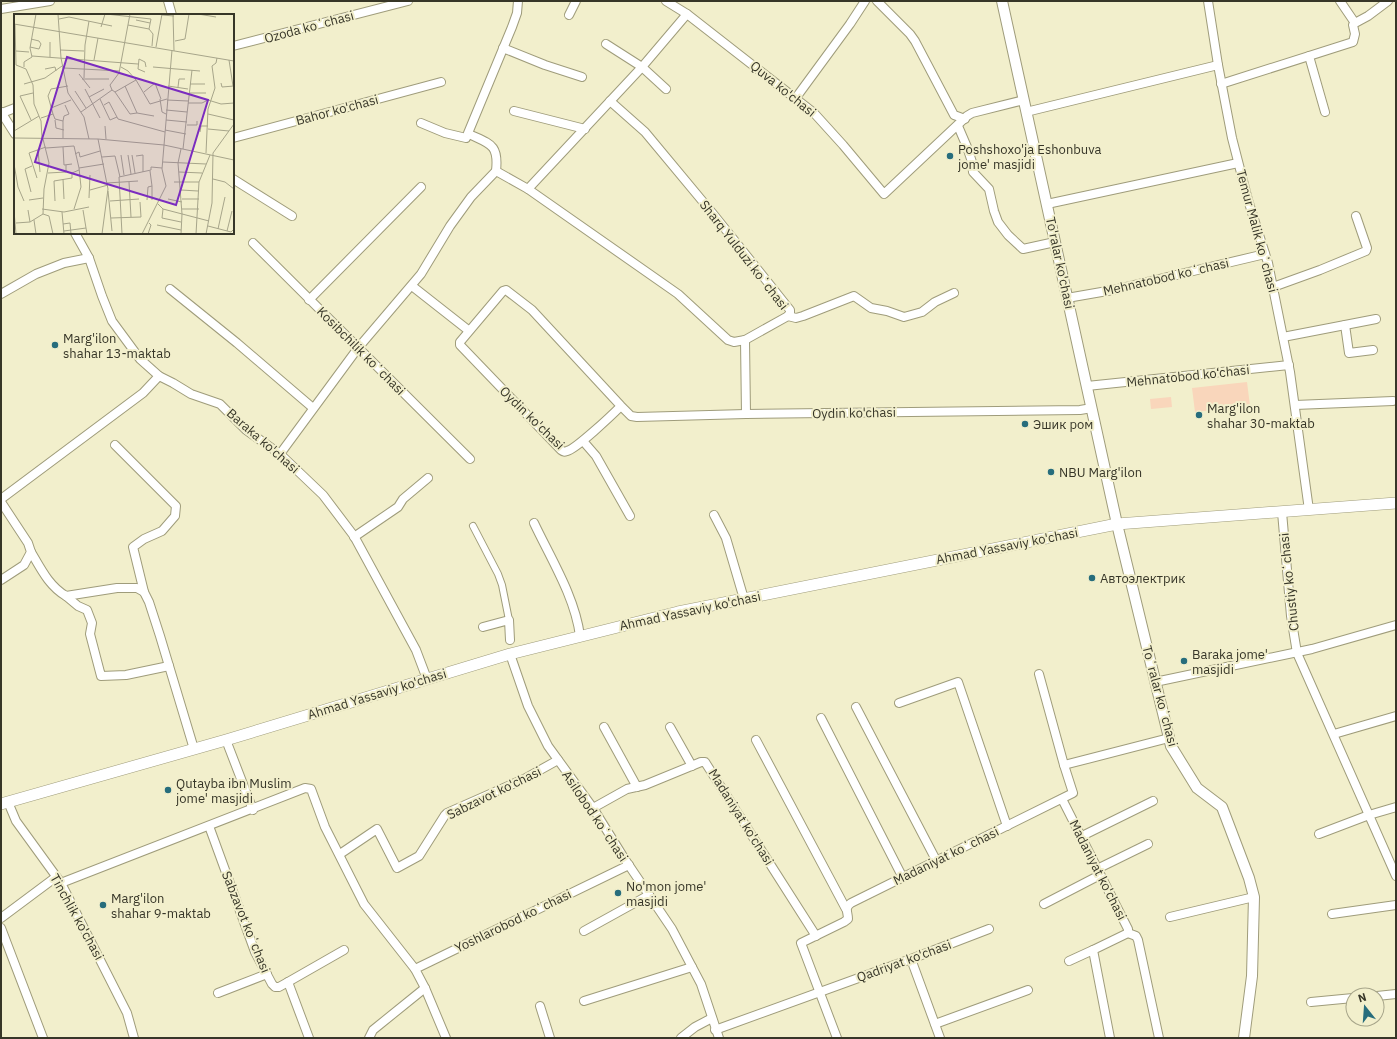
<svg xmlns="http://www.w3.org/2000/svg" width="1397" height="1039" font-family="'IBM Plex Sans',sans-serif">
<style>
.green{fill:#f9d6bb}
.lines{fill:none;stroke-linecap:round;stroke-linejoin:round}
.pedestrian-casing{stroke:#9f9c7b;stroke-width:8}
.minor-casing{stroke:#9f9c7b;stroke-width:10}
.tertiary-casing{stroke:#9f9c7b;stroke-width:12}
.secondary-casing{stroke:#9f9c7b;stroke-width:12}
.pedestrian{stroke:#fff;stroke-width:6}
.minor{stroke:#fff;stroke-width:8}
.tertiary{stroke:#fff;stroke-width:10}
.secondary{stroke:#fff;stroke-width:11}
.poi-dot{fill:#276d7c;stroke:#f2efcc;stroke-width:1.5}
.labels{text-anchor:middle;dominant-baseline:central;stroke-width:4;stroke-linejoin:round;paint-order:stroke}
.street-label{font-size:13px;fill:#373628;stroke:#f2efcc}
.poi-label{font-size:13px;fill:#373628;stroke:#f2efcc;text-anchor:start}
.inset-road{fill:none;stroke:#a7a58a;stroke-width:1}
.view{fill:#7b2cbf;fill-opacity:0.15;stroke:#7b2cbf;stroke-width:2}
.inset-edge{fill:none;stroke:#373628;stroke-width:2}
</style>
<rect width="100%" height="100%" fill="#f2efcc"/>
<g class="green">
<polygon points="1247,382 1250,406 1195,412 1192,388"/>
<polygon points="1171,397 1172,407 1151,409 1150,399"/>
</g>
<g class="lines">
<defs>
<polyline id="pedestrian" points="473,526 498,574 502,585 509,620"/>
<g id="minor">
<polyline points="168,1 172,15"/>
<polyline points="666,1 687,14 814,113 843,145 884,194 967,116 972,113 1024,100"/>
<polyline points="877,1 910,34 915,41 954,115 965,119"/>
<polyline points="1208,1 1218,65 1232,138 1248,200 1268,263 1290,372 1309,510"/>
<polyline points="1340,1 1355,23"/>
<polyline points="1,9 50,1"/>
<polyline points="569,15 576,1"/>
<polyline points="606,44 642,67 666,89"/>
<polyline points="233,46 408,1"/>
<polyline points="503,48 545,65 582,77"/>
<polyline points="1309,56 1325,112"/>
<polyline points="1221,84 1353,42 1355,34 1353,25 1355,23 1368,16 1388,1"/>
<polyline points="795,99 850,24 865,1"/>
<polyline points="514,111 585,129"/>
<polyline points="1,112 15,134"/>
<polyline points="1026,112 1218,65"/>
<polyline points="2,113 15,108"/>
<polyline points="421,123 445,133 466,138 512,27 517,13 518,1"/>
<polyline points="958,126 967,147 972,162 973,172 989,189 994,211 998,222 1008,235 1023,249 1055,242"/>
<polyline points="233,138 441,82"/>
<polyline points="496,171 528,189 642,67 687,14"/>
<polyline points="233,179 292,216"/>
<polyline points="528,189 678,294 728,340 734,342 745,340 788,316 790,313 790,310 714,215 645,132 610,101"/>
<polyline points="1047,204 1238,163"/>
<polyline points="75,233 89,258 102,296 112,321 140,359 159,376 173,383 191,394 220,404 246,430 280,454 323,495 354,536 416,650 427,679"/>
<polyline points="253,243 470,459"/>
<polyline points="412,286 468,330"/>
<polyline points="1273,287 1320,270 1366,251 1367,248 1356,216"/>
<polyline points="170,289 237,343 313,408"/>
<polyline points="1,294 36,274 64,263 89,258"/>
<polyline points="1067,298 1113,290 1265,254"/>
<polyline points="309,300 421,187"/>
<polyline points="788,316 796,318 803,316 854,296 871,308 887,311 904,317 922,312 935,302 954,293"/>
<polyline points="1345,325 1349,353 1373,350"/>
<polyline points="1283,337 1376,319"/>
<polyline points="745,340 746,414"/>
<polyline points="1087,386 1289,365"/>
<polyline points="1295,405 1393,401"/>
<path d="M 621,406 C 612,415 576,449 567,451 C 564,452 564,452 561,450 L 460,345 L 460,342 L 503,291 L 506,290 L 532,310 L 621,406 L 631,416 L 637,417 L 746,414 L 1080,410 L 1092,408"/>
<polyline points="583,441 596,456 630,516"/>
<polyline points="115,445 176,506 175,516 162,531 144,539 133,547 144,592"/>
<path d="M 280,454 L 358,348 L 421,274 L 450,226 L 471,197 L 496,171 C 499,144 490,144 469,134"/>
<polyline points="1,499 143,393 159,376"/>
<polyline points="1,502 28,543 31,552 24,565 1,580"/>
<polyline points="1282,512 1291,616 1297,653 1396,876"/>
<polyline points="714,515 726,538 744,599"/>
<path d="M 534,523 C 551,559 575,597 580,636"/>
<polyline points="354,537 398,507 403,499 428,478"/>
<path d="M 31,552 C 41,569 49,586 66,596 L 117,588 L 137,588 L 144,592 L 149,602 L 160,636 L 194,749"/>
<polyline points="66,596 78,606 87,610 92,623 90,634 101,676 126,675 169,666"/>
<polyline points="483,627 509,620 510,640"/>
<polyline points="510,654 528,706 548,746 593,808 624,858 672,929 701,984 719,1038"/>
<polyline points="1039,674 1064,765"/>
<polyline points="1155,682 1312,649 1396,625"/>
<polyline points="899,703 958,682 1007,826"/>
<polyline points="856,707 936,860"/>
<polyline points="821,718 903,878"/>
<polyline points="604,727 637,787"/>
<polyline points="670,727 692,766"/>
<polyline points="1334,734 1396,716"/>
<polyline points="226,740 253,810"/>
<polyline points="756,740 846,909"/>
<polyline points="1062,799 1128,929 1128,933 1093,950 1110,1038"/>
<polyline points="8,802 16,821 61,883 127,1013 134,1038"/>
<polyline points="593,808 627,789 645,785 701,762 705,762 816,936"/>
<polyline points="209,826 255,952 272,984 275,987 279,987 288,982 344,950"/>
<polyline points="1319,834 1369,815 1396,807"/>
<polyline points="1080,837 1153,801"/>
<polyline points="340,854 377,829 397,868 419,856 445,815 447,813 524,779 558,760"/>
<polyline points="1097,869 1148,844"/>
<polyline points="61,883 305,788 311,789 325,827 364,904 415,969"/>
<polyline points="1044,904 1100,875"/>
<polyline points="1332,914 1396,905"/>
<polyline points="1170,917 1254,897"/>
<polyline points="1,918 56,877"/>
<polyline points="1,928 43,1038"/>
<polyline points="584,931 649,895"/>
<polyline points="1128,933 1136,936 1138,940 1159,1038"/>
<polyline points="911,959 940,1038"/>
<polyline points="1069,961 1093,950"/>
<polyline points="288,982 309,1038"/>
<polyline points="218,993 267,974"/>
<polyline points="1377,996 1396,994"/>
<polyline points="584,1001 692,967"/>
<polyline points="1311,1002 1353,998"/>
<polyline points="540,1006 550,1038"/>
<polyline points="935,1024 1028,990"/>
<polyline points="715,1030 911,959 989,929"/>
<polyline points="369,1038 373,1030 425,988"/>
<polyline points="446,1038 425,988 415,969 629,865"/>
<polyline points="681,1038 695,1027 712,1018"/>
<path d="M 837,1038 L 801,943 L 844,922 L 848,919 C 848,912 844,908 851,903 L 1073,793 L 1064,765 L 1169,738"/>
</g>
<polyline id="tertiary" points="1002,1 1117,524 1171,746 1197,788 1222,807 1249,878 1254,897 1252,976 1244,1038"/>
<polyline id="secondary" points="1,804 226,740 510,654 678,612 1117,524 1396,503"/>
</defs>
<use href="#pedestrian" class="pedestrian-casing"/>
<use href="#minor" class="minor-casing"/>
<use href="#tertiary" class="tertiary-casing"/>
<use href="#secondary" class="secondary-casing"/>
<use href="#pedestrian" class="pedestrian"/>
<use href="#minor" class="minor"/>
<use href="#tertiary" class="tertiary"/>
<use href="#secondary" class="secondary"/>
</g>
<g class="poi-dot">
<circle cx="950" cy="156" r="4"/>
<circle cx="55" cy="345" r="4"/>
<circle cx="1199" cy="415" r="4"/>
<circle cx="1025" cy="424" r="4"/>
<circle cx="1051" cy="472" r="4"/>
<circle cx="1092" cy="578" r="4"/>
<circle cx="1184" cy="661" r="4"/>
<circle cx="168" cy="790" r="4"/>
<circle cx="618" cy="893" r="4"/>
<circle cx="103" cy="905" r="4"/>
</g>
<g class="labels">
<g class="street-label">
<text transform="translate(309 27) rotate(-15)">Ozoda koʻchasi</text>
<text transform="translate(783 89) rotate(39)">Quva ko'chasi</text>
<text transform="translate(337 110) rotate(-15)">Bahor ko'chasi</text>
<text transform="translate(1257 231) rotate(75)">Temur Malik koʻchasi</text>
<text transform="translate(744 255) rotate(52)">Sharq Yulduzi koʻchasi</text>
<text transform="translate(1060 263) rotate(78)">To'ralar ko'chasi</text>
<text transform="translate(1166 277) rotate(-13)">Mehnatobod koʻchasi</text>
<text transform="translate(361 351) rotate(45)">Kosibchilik koʻchasi</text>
<text transform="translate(1188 376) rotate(-6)">Mehnatobod ko‘chasi</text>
<text transform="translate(854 413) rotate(-1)">Oydin ko'chasi</text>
<text transform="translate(532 418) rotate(44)">Oydin ko'chasi</text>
<text transform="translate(263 441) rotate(41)">Baraka ko'chasi</text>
<text transform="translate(1007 546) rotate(-11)">Ahmad Yassaviy ko'chasi</text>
<text transform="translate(1289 582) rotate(-96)">Chustiy koʻchasi</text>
<text transform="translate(690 611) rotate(-12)">Ahmad Yassaviy ko'chasi</text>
<text transform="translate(377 694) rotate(-17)">Ahmad Yassaviy ko'chasi</text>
<text transform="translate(1160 696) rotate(75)">Toʻralar koʻchasi</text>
<text transform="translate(494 793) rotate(-26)">Sabzavot ko'chasi</text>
<text transform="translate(595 816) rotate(56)">Asilobod koʻchasi</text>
<text transform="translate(741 817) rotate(58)">Madaniyat ko'chasi</text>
<text transform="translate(946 856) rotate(-26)">Madaniyat koʻchasi</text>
<text transform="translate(1098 870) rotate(63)">Madaniyat ko'chasi</text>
<text transform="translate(77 917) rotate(61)">Tinchlik ko'chasi</text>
<text transform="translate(513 921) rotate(-26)">Yoshlarobod koʻchasi</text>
<text transform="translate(246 922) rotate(68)">Sabzavot koʻchasi</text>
<text transform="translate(904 961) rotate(-20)">Qadriyat ko'chasi</text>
</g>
<g class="poi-label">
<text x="958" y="149">Poshshoxo'ja Eshonbuva<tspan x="958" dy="15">jome' masjidi</tspan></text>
<text x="63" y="338">Marg'ilon<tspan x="63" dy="15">shahar 13-maktab</tspan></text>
<text x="1207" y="408">Marg'ilon<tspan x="1207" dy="15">shahar 30-maktab</tspan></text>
<text x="1033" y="424">Эшик ром</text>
<text x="1059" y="472">NBU Marg'ilon</text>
<text x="1100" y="578">Автоэлектрик</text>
<text x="1192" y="654">Baraka jome'<tspan x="1192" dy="15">masjidi</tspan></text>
<text x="176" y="783">Qutayba ibn Muslim<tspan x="176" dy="15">jome' masjidi</tspan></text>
<text x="626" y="886">No'mon jome'<tspan x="626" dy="15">masjidi</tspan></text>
<text x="111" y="898">Marg'ilon<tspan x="111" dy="15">shahar 9-maktab</tspan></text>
</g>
</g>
<g transform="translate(14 14)">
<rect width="220" height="220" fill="#f2efcc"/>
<path class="inset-road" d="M 44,0 L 47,44 L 54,79 L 70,103 L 75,125M 92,0 L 137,5 L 135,15 L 114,11M 159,0 L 160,37M 184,0 L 202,3M 148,1 L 160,2M 45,5 L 55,3 L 98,12M 122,6 L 136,9M 0,10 L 220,47M 1,10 L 2,51 L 12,55 L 19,71 L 20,90 L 27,107 L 28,124M 87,13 L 91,0M 135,15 L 139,20 L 138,32M 161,27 L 171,25 L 175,0M 36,28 L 36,43M 16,33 L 25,35 L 27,30 L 25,27 L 17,25M 142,33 L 148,0M 46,36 L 70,37M 2,37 L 15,38M 18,42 L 124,50M 80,46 L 84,24M 215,46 L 219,72M 10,53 L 10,48 L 18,43 L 16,34 L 22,0M 107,53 L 114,57 L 122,66 L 136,90 L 153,85M 139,53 L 186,57M 50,54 L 106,57M 31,55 L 41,53 L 42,57M 131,58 L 124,55 L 125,45 L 131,48 L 132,53M 65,60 L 76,74M 70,64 L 71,31 L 75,7M 68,65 L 95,65M 207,69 L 208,73 L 220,72M 10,70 L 31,64 L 48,52M 176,70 L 191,70M 96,71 L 105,59 L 116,0M 154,72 L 174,75M 164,73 L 165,65 L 171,65M 71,75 L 86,104M 98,76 L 101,78 L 122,66M 61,77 L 72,94M 101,78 L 116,100 L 123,99 L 111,72M 130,78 L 141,69 L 147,85M 175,79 L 192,79M 75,83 L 90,75M 86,85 L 96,106 L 103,103M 146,85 L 148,98 L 152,100M 153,86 L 174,87M 174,89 L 188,89 L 194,86 L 207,90 L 220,89M 90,91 L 95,88 L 104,105 L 151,118M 37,94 L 57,86M 152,96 L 173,98M 67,98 L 98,76 L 96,71M 123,99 L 140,102M 39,100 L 41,105 L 49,107 L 49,124M 194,100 L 220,106M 27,104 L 39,100 L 34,82 L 37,75 L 54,72M 17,106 L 6,82 L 19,79M 41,106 L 42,114 L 50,116M 152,106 L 173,108M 49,107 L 50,102 L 55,100 L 51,91M 173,111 L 183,111 L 183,107M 91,112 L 92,125M 194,115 L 215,117M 151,116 L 172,120M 0,117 L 25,102M 186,118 L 187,112 L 194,112M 0,124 L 84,125 L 150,131 L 220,146M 84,125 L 94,175 L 88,220M 49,133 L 50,151 L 58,150M 32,134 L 60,132 L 65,154M 167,135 L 164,149 L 168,200M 169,135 L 178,56M 24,136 L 26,158M 192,139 L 194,95 L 201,74 L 198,52 L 202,49 L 203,44M 61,140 L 65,138 L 66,143 L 86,137M 107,141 L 110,161M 114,141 L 117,160M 118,141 L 121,159M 122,142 L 129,141 L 129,158M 88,143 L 101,142 L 106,163M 149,148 L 192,150M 0,150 L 4,173 L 10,187M 165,158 L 188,159M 34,159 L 52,158 L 52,151M 23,164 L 15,139 L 32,133M 49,165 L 50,185M 199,165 L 211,168 L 220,175M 115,168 L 117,203M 160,168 L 185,168M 93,169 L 124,167M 76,176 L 94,171M 167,176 L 184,177M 94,177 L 98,217M 17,178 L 11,155 L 18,152M 75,184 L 76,161M 154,185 L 168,188M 168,185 L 185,185M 15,186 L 29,184M 133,186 L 134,173 L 138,172 L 136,157M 138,186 L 138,172M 41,187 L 40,167 L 58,164 L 58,159 L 65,156M 96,187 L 125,185M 220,189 L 220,176M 144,190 L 149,195 L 195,207M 28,195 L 50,198 L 75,193M 60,195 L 67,173 L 65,154 L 90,150M 149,195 L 148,204 L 167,208M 168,195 L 185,195M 14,196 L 16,208M 69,196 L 73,220M 0,197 L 2,220M 48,198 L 50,220M 29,200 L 30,175 L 35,149 L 29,125M 29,200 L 35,202 L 39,220M 97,204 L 127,203 L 126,188M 20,206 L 22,220M 2,209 L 16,208 L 29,200M 49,210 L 56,209 L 57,220M 143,211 L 167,216M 194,212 L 217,218 L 220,215M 204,215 L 211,183M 50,217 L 72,214M 213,217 L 218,197M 108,220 L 105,163 L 137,156 L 137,153 L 148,154M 128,220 L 152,172 L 148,155 L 158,36M 134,220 L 137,211 L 135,209M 167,220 L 168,200M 182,220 L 185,168 L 196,141M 192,220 L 198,189 L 199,139 L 220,110"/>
<path class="view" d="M 53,43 L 194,86 L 162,191 L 21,148 Z"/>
<rect width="220" height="220" class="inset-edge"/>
</g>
<rect width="1397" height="1039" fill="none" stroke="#373628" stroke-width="4"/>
<g transform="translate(1365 1007) rotate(343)"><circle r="19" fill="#f2efcc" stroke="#a7a58a"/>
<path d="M0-3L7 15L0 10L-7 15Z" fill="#276d7c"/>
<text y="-6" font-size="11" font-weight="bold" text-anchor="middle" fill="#373628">N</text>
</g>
</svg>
